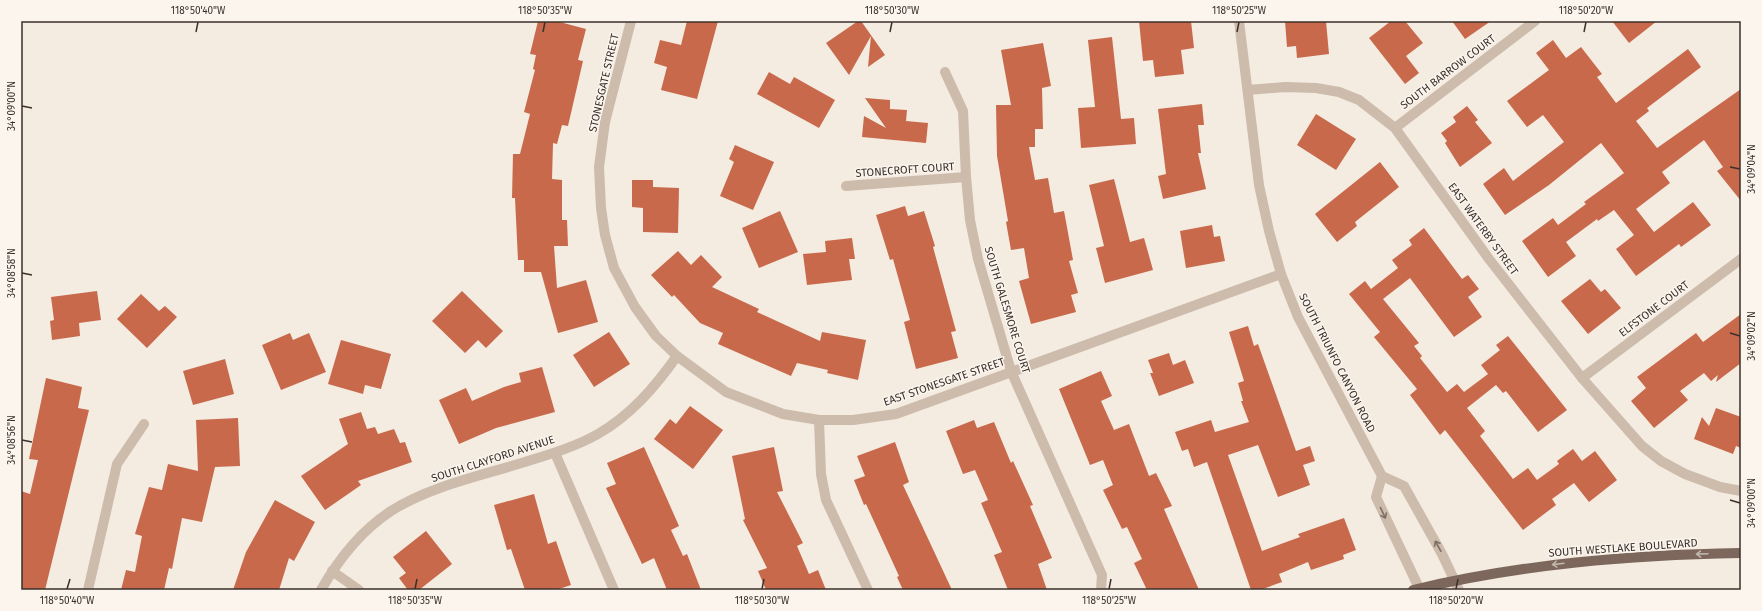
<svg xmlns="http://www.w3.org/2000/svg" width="1762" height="611" font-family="'Fira Sans',sans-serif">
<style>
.building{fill:#c8694b}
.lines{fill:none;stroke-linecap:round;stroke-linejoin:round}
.minor{stroke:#cdbbac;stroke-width:10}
.major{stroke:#7d675c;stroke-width:10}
.oneway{stroke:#7d6f65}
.oneway2{stroke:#c2b5ac}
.ticks{fill:none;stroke:#3b302b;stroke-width:1.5}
.labels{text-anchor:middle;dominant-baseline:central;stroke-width:3;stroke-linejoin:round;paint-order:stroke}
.street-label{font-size:11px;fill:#3b302b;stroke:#fbf5ee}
.neatline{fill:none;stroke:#3b302b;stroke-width:1.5}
.ticks-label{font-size:10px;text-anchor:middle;fill:#3b302b}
</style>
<rect width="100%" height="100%" fill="#f4ebe1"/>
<g class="building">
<polygon points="538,21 556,21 586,29 578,60 583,61 568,126 562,125 557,144 553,143 552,179 562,180 562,220 567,220 568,246 554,246 557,288 586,280 598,322 558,333 541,272 524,272 524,260 518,260 515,198 512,198 513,154 520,154 530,114 524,112 535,70 533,69 536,55 530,54"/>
<polygon points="687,21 718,21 697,99 661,90 667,67 654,63 660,40 681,45"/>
<polygon points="858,21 861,21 885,55 868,67 871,36 849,75 826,43"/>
<polygon points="1139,21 1191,21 1194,48 1181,50 1184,74 1155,77 1153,60 1143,61"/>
<polygon points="1285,21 1326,21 1329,54 1297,58 1296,46 1287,47"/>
<polygon points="1391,21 1405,21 1423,43 1406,56 1419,73 1405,84 1369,38"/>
<polygon points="1452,21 1491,21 1465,39"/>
<polygon points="1612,21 1657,21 1629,43"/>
<polygon points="1112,37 1121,119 1134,118 1136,144 1081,148 1078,108 1095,107 1088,40"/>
<polygon points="1553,40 1566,58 1581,47 1602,74 1597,77 1616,103 1688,49 1701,67 1647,108 1649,111 1636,121 1657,148 1741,89 1741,201 1717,171 1723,167 1704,140 1662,172 1670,183 1636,209 1654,232 1693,202 1711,225 1681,247 1679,244 1636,276 1616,249 1634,235 1614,210 1598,221 1597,219 1566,242 1576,256 1548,277 1522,241 1553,218 1558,225 1586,204 1584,202 1624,173 1601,143 1549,185 1505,215 1483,184 1504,168 1513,181 1564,142 1543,115 1527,127 1507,101 1549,70 1536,53"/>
<polygon points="1043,43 1051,86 1042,88 1043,129 1035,129 1035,147 1029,147 1035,180 1048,178 1054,213 1064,211 1073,260 1069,261 1078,293 1071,295 1076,312 1031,324 1019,281 1029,278 1024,248 1011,250 1006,222 1008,221 997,156 996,105 1011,105 1001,50"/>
<polygon points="769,72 790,84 794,77 835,100 819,128 757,94"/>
<polygon points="865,98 890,100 890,109 907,110 906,121 928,123 926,143 862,137 864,116 886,128"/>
<polygon points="1202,104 1204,125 1198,125 1201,153 1198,153 1206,189 1163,199 1158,176 1166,174 1158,109"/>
<polygon points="1467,106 1478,120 1475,122 1492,143 1460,167 1445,143 1447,141 1441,133 1456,122 1453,117"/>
<polygon points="1316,114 1356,139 1336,170 1297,145"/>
<polygon points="735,145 774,162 753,210 720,196 734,162 729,159"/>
<polygon points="1380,162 1399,187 1355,222 1357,226 1337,242 1315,214"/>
<polygon points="1114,179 1130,242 1144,238 1153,270 1105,283 1096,248 1104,246 1089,185"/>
<polygon points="632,180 653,180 653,187 679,188 678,233 643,232 643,208 632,207"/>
<polygon points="905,206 908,216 924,211 935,246 933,247 956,331 951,332 958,358 916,369 904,322 910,320 893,259 890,260 876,215"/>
<polygon points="780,211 798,252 759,268 742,228"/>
<polygon points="1212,225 1214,237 1220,236 1225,261 1186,268 1180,231"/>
<polygon points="1424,228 1462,279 1468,275 1479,289 1468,297 1482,317 1454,337 1410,278 1383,299 1419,343 1414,346 1422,356 1420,358 1447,392 1457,384 1464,392 1488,374 1481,365 1500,350 1496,345 1508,336 1567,410 1538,432 1506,391 1503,393 1496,385 1467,408 1485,431 1480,436 1513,479 1528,468 1537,480 1559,464 1557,461 1573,449 1582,461 1595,451 1617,480 1589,502 1574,483 1552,499 1556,505 1523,530 1445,430 1440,435 1410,395 1417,389 1374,337 1380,332 1349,294 1365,281 1371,289 1398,268 1392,260 1412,245 1409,240"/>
<polygon points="852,238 855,259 849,259 852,280 807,285 803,254 826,252 825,241"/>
<polygon points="678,251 691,265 701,255 722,277 712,287 759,309 757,312 820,341 822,332 866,340 858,380 827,373 828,370 797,363 791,376 718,344 723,333 700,323 674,295 672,297 651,275"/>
<polygon points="1590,279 1601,292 1605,289 1621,308 1588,334 1561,301"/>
<polygon points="97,291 101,320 79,323 80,336 52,340 50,321 54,320 51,297"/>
<polygon points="462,291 503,331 486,348 478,340 465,353 432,321"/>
<polygon points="141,294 159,311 165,306 177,317 147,348 117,319"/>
<polygon points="1741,314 1741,363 1716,382 1718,375 1711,381 1704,373 1680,391 1688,400 1654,428 1631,401 1646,388 1637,377 1696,333 1703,342"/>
<polygon points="1248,326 1254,346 1258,344 1296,451 1310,446 1315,461 1303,465 1310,485 1278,497 1258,445 1228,455 1262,551 1300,537 1298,534 1344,518 1356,550 1343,555 1344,559 1311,570 1308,562 1279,574 1282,582 1260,590 1251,590 1207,462 1194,467 1188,449 1182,451 1175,432 1211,420 1215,432 1249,422 1241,401 1243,401 1238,383 1244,381 1229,332"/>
<polygon points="609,332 630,364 594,387 573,355"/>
<polygon points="290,333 293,340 309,333 326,372 281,390 262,345"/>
<polygon points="341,340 391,354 381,389 365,385 363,394 328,384"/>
<polygon points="1169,353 1173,365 1185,360 1194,383 1159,396 1150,373 1153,373 1148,360"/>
<polygon points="225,359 234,394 193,405 183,371"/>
<polygon points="542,367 555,412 496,428 459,444 439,400 466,388 472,401 504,387 521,382 519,373"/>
<polygon points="1101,371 1112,396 1101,401 1114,430 1129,424 1149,476 1156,473 1172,506 1164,509 1199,590 1147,590 1134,563 1142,559 1127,527 1122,529 1103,490 1113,485 1103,460 1090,465 1059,389"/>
<polygon points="46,378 82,387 78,408 89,410 45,590 21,590 21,491 30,494 38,460 29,459"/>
<polygon points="690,406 723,430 693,469 654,439 670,419 676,424"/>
<polygon points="1716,408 1741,417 1741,448 1736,446 1733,454 1694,439 1702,417 1709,426"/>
<polygon points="361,412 367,429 375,427 378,434 394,429 400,443 405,442 412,462 358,481 361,485 325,510 301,476 348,444 339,419"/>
<polygon points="238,418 240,466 215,467 202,522 182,518 172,569 169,568 164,590 121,590 126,570 135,572 142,536 135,534 149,487 162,490 168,464 198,471 196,420"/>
<polygon points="974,420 977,428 994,422 1011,463 1013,461 1033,505 1030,506 1052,558 1038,564 1047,590 1008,590 994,555 1002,552 981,503 988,500 975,470 963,474 946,431"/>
<polygon points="895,442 909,482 903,485 952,590 903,590 897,577 899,576 866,504 864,505 854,480 865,476 857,456"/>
<polygon points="644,447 679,526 671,530 683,556 687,554 701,590 667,590 654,558 642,564 606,488 616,484 607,463"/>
<polygon points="774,447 783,491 777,492 803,543 797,546 809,574 818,570 826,590 766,590 758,571 767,568 743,520 745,519 732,456"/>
<polygon points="534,494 548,544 556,541 571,585 556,590 525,590 511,549 507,550 494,505"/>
<polygon points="275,500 315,522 294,561 289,558 279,590 233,590 246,552"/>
<polygon points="426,531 452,564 419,590 408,590 399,578 406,573 393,557"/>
</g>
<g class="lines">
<g class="minor">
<polyline points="631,21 605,122 599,167 601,208 605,235 614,268 635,307 656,336 677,356 726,392 783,414 819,420 853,420 896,414 1281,274"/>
<polyline points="1239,21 1259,185 1269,231 1281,274 1298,317 1382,476 1404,486 1442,554 1459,590"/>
<polyline points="945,72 963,111 966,177 970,220 978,259 1011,371 1102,575 1101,590"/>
<polyline points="1248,90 1285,87 1316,88 1339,92 1359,100 1395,128 1489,259 1582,378 1642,446 1661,461 1685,474 1720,487 1741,491"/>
<polyline points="1395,128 1535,21"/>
<polyline points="846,186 966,177"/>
<polyline points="1582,378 1741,259"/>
<polyline points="819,420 821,474 826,500 868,590"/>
<polyline points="555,453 614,590"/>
<polyline points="1382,476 1376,497 1420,590"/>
<polyline points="332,571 359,590"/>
<polyline points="88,590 117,464 144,424"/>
<path d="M 321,590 C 338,560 362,530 391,511 C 430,486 484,475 528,461 C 551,454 577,446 598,434 C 631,415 655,387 677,356"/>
</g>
<path class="major" d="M 1413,590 C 1521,564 1630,555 1741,553"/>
</g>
<defs><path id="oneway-shaft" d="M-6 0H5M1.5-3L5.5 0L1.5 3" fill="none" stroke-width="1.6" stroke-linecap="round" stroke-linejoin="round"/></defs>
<g class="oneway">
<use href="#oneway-shaft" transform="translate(1383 513) rotate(65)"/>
<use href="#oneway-shaft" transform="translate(1438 546) rotate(-119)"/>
</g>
<g class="oneway2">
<use href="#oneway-shaft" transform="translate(1702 554) rotate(178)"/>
<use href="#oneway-shaft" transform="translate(1558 564) rotate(173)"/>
</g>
<path class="ticks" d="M 196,32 L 198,22M 543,32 L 545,22M 890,32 L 892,22M 1237,32 L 1239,22M 1584,32 L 1586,22M 22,106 L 32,108M 1730,167 L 1740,169M 22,273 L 32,275M 1730,333 L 1740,336M 22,440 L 32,442M 1730,500 L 1740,503M 67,589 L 70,579M 415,589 L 417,579M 762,589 L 764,579M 1109,589 L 1111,579M 1456,589 L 1458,579"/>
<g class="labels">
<g class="street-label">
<text transform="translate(1448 72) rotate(-37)">SOUTH BARROW COURT</text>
<text transform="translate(604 83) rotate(-77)">STONESGATE STREET</text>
<text transform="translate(905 170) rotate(-4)">STONECROFT COURT</text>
<text transform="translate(1483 229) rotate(54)">EAST WATERBY STREET</text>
<text transform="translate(1654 309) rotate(-37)">ELFSTONE COURT</text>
<text transform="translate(1007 310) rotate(73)">SOUTH GALESMORE COURT</text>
<text transform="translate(1337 363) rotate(63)">SOUTH TRIUNFO CANYON ROAD</text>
<text transform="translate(944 382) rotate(-19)">EAST STONESGATE STREET</text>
<text transform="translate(493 459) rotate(-18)">SOUTH CLAYFORD AVENUE</text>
<text transform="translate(1623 548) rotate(-4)">SOUTH WESTLAKE BOULEVARD</text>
</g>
</g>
<rect width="1762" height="611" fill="none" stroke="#fbf5ee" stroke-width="44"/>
<rect x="22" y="22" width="1718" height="567" class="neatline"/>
<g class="ticks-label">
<text x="198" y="14">118°50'40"W</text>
<text x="545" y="14">118°50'35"W</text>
<text x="892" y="14">118°50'30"W</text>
<text x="1239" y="14">118°50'25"W</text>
<text x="1586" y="14">118°50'20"W</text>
<text transform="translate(11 106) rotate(-90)" y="4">34°09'00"N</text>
<text transform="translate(1751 169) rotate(-90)" y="4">34°09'04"N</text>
<text transform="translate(11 273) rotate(-90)" y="4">34°08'58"N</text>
<text transform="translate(1751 336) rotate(-90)" y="4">34°09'02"N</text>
<text transform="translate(11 440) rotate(-90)" y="4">34°08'56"N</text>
<text transform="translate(1751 503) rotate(-90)" y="4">34°09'00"N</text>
<text x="67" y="604">118°50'40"W</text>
<text x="415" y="604">118°50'35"W</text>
<text x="762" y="604">118°50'30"W</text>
<text x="1109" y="604">118°50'25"W</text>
<text x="1456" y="604">118°50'20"W</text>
</g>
</svg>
